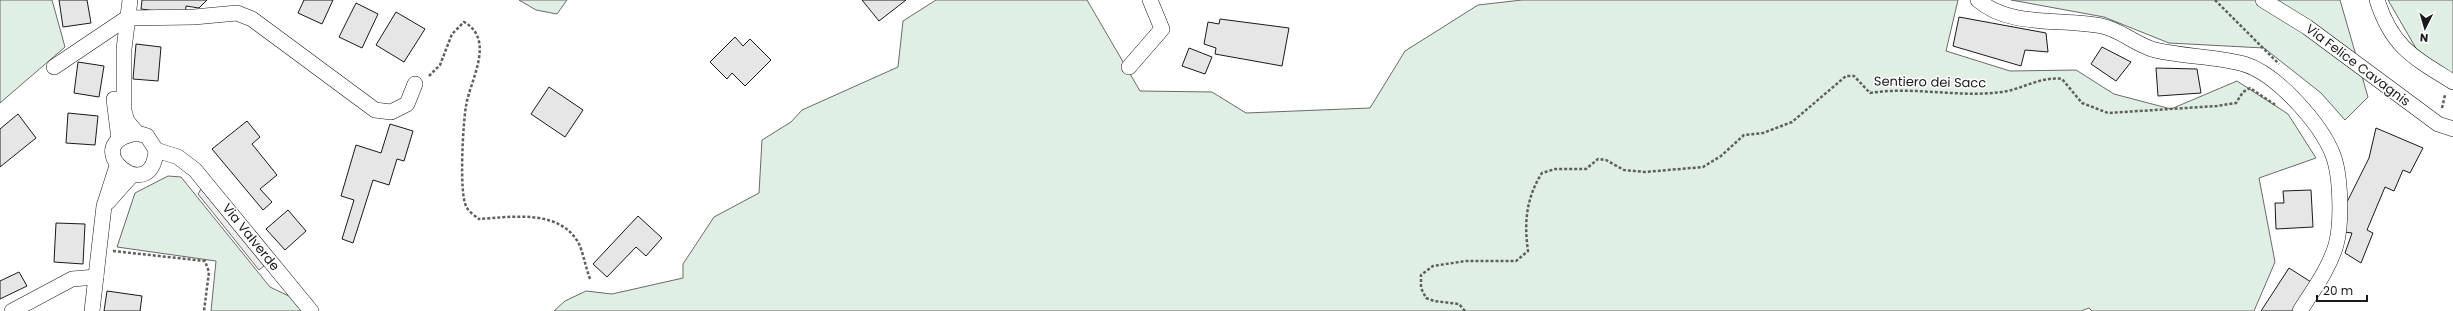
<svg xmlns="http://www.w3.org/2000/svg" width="2453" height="311" font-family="Poppins,sans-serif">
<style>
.green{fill:#e0efe3;stroke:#6a6a6a}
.parking{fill:#ededed;stroke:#6a6a6a}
.building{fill:#e6e6e6;stroke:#1a1a1a}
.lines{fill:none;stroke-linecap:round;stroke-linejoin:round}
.street-casing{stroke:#1a1a1a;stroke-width:16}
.path{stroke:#5f5f5f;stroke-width:2.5;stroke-dasharray:3 2;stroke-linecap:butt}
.street{stroke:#fff;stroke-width:15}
.labels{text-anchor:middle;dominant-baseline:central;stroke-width:3;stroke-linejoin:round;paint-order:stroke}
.street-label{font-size:13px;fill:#1a1a1a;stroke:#fff}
</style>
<rect width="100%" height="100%" fill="#fff"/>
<g class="green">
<polygon points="0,0 52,0 65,47 0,103"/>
<polygon points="519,0 567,0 557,14 536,10"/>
<polygon points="936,0 1087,0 1140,91 1212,92 1246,113 1370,108 1405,51 1478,5 1522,0 1958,0 1946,51 2010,71 2076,70 2114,94 2171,109 2237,81 2288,114 2316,158 2259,178 2275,262 2254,311 2092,311 2089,308 2081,311 554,311 565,301 586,291 612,294 683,278 683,264 714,217 759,193 762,140 791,122 802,110 898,67 903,21"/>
<polygon points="2011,0 2340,0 2368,97 2345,120 2321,93 2264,48 2169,43 2104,17"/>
<polygon points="2388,0 2453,0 2453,75 2417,50"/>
<polygon points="168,176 181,177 270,287 295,299 302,311 211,311 216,261 117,247 135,193"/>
</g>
<polygon class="parking" points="201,189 264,266 259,270 198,194"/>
<g class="building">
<polygon points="59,0 87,0 91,23 63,27"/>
<polygon points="142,0 207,0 199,8 186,6 185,15 141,9"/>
<polygon points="304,0 333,0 322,24 298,13"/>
<polygon points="862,0 906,0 879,21"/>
<polygon points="356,3 378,14 362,48 339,37"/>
<polygon points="396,12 425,29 404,62 376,45"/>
<polygon points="1959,17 2046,33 2048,52 2025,50 2021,66 1953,46"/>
<polygon points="1220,19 1289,28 1282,66 1215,54 1216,48 1204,44 1208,22 1219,24"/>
<polygon points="735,37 743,46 750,39 771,60 745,86 732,73 727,79 710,62"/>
<polygon points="136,44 161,47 158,81 133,79"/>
<polygon points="2102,47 2131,62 2116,81 2091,64"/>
<polygon points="1189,48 1212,57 1205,74 1182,66"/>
<polygon points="78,62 104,66 99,97 74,93"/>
<polygon points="2156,68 2197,69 2201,93 2158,96"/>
<polygon points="549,87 583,110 565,137 531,114"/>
<polygon points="68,113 98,116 95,145 66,143"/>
<polygon points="18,114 36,138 0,167 0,129"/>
<polygon points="247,121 260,137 252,144 277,175 260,189 272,202 263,210 212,149"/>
<polygon points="390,124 413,131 404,161 397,159 389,185 373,180 353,243 342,239 354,200 341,196 356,145 381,153"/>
<polygon points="2376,128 2423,148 2410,173 2403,170 2394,191 2385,187 2367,230 2373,233 2361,263 2345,253 2352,233 2344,232 2343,210 2369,158"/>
<polygon points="2311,190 2313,227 2276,229 2275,203 2284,203 2283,191"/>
<polygon points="288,210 306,231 285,250 266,229"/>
<polygon points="638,216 662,238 646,256 636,247 607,277 593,264"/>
<polygon points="56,223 85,224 83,264 54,262"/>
<polygon points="2289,268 2311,282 2292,311 2261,311"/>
<polygon points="19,272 27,286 0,299 0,281"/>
<polygon points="107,291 142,296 140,311 104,311"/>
</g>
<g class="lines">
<defs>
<g id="street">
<path d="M 130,0 L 124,49 L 124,111 L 127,121 L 137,133 L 147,136 L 156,150 C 152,210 74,144 137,133"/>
<path d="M 1978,0 C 2010,28 2063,18 2102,26 C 2121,30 2136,45 2155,50 C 2184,57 2215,56 2244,64 C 2277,74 2321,124 2333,155 C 2341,176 2342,223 2336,245 C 2329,269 2313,290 2300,311"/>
<polyline points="2263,0 2307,27 2438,124 2453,129"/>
<path d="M 2377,0 C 2392,47 2413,57 2453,82"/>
<polyline points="54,67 127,18 194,17 237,13 252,19 375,110 391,112 407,104 415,84"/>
<polyline points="1129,67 1162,29 1150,0"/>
<polyline points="114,99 119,139"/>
<polyline points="156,150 178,157 195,170 311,311"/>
<polyline points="108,202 132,175"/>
<polyline points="12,311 72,279 96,277"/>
<polyline points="92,311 104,206 117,166"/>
</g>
</defs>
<use href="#street" class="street-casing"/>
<g class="path">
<polyline points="2215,0 2279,64"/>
<path d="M 429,76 L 440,65 L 452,34 L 464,22 C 496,40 470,80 466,106 C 463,123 459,192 466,206 C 468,211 475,216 479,219 C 512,217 562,208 580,246 C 584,257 586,268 590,279"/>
<polyline points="2442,108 2445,95"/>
<polyline points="113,251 205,261 209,272 204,311"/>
<path d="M 1465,311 L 1459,304 L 1434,301 L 1426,298 L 1421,288 L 1421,275 L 1433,266 L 1466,261 L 1516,261 L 1528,251 C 1524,223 1526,198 1542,173 L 1555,169 L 1586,169 L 1598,159 L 1606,160 L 1624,170 L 1645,172 L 1703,167 L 1721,156 L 1744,135 L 1763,133 L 1792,122 L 1846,76 L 1854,76 L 1870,93 C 1914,86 1958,98 2002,92 C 2023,89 2041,76 2062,79 L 2082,103 L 2108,113 L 2217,106 L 2236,103 L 2243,92 L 2250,88 L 2277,106"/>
</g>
<use href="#street" class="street"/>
</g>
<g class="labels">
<g class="street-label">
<text transform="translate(2358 65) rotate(37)">Via Felice Cavagnis</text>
<text transform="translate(1930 82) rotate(1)">Sentiero dei Sacc</text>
<text transform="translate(251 237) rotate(51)">Via Valverde</text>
</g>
</g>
<g transform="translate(2425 28) rotate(185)" stroke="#ffffff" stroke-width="3" paint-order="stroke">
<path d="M0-3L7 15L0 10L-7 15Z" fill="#1a1a1a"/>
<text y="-6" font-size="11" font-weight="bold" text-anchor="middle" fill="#1a1a1a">N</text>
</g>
<path d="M2317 295v6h50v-6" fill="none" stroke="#1a1a1a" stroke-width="2"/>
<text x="2323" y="295" font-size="12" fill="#1a1a1a" stroke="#ffffff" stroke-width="3" paint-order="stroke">20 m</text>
</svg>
